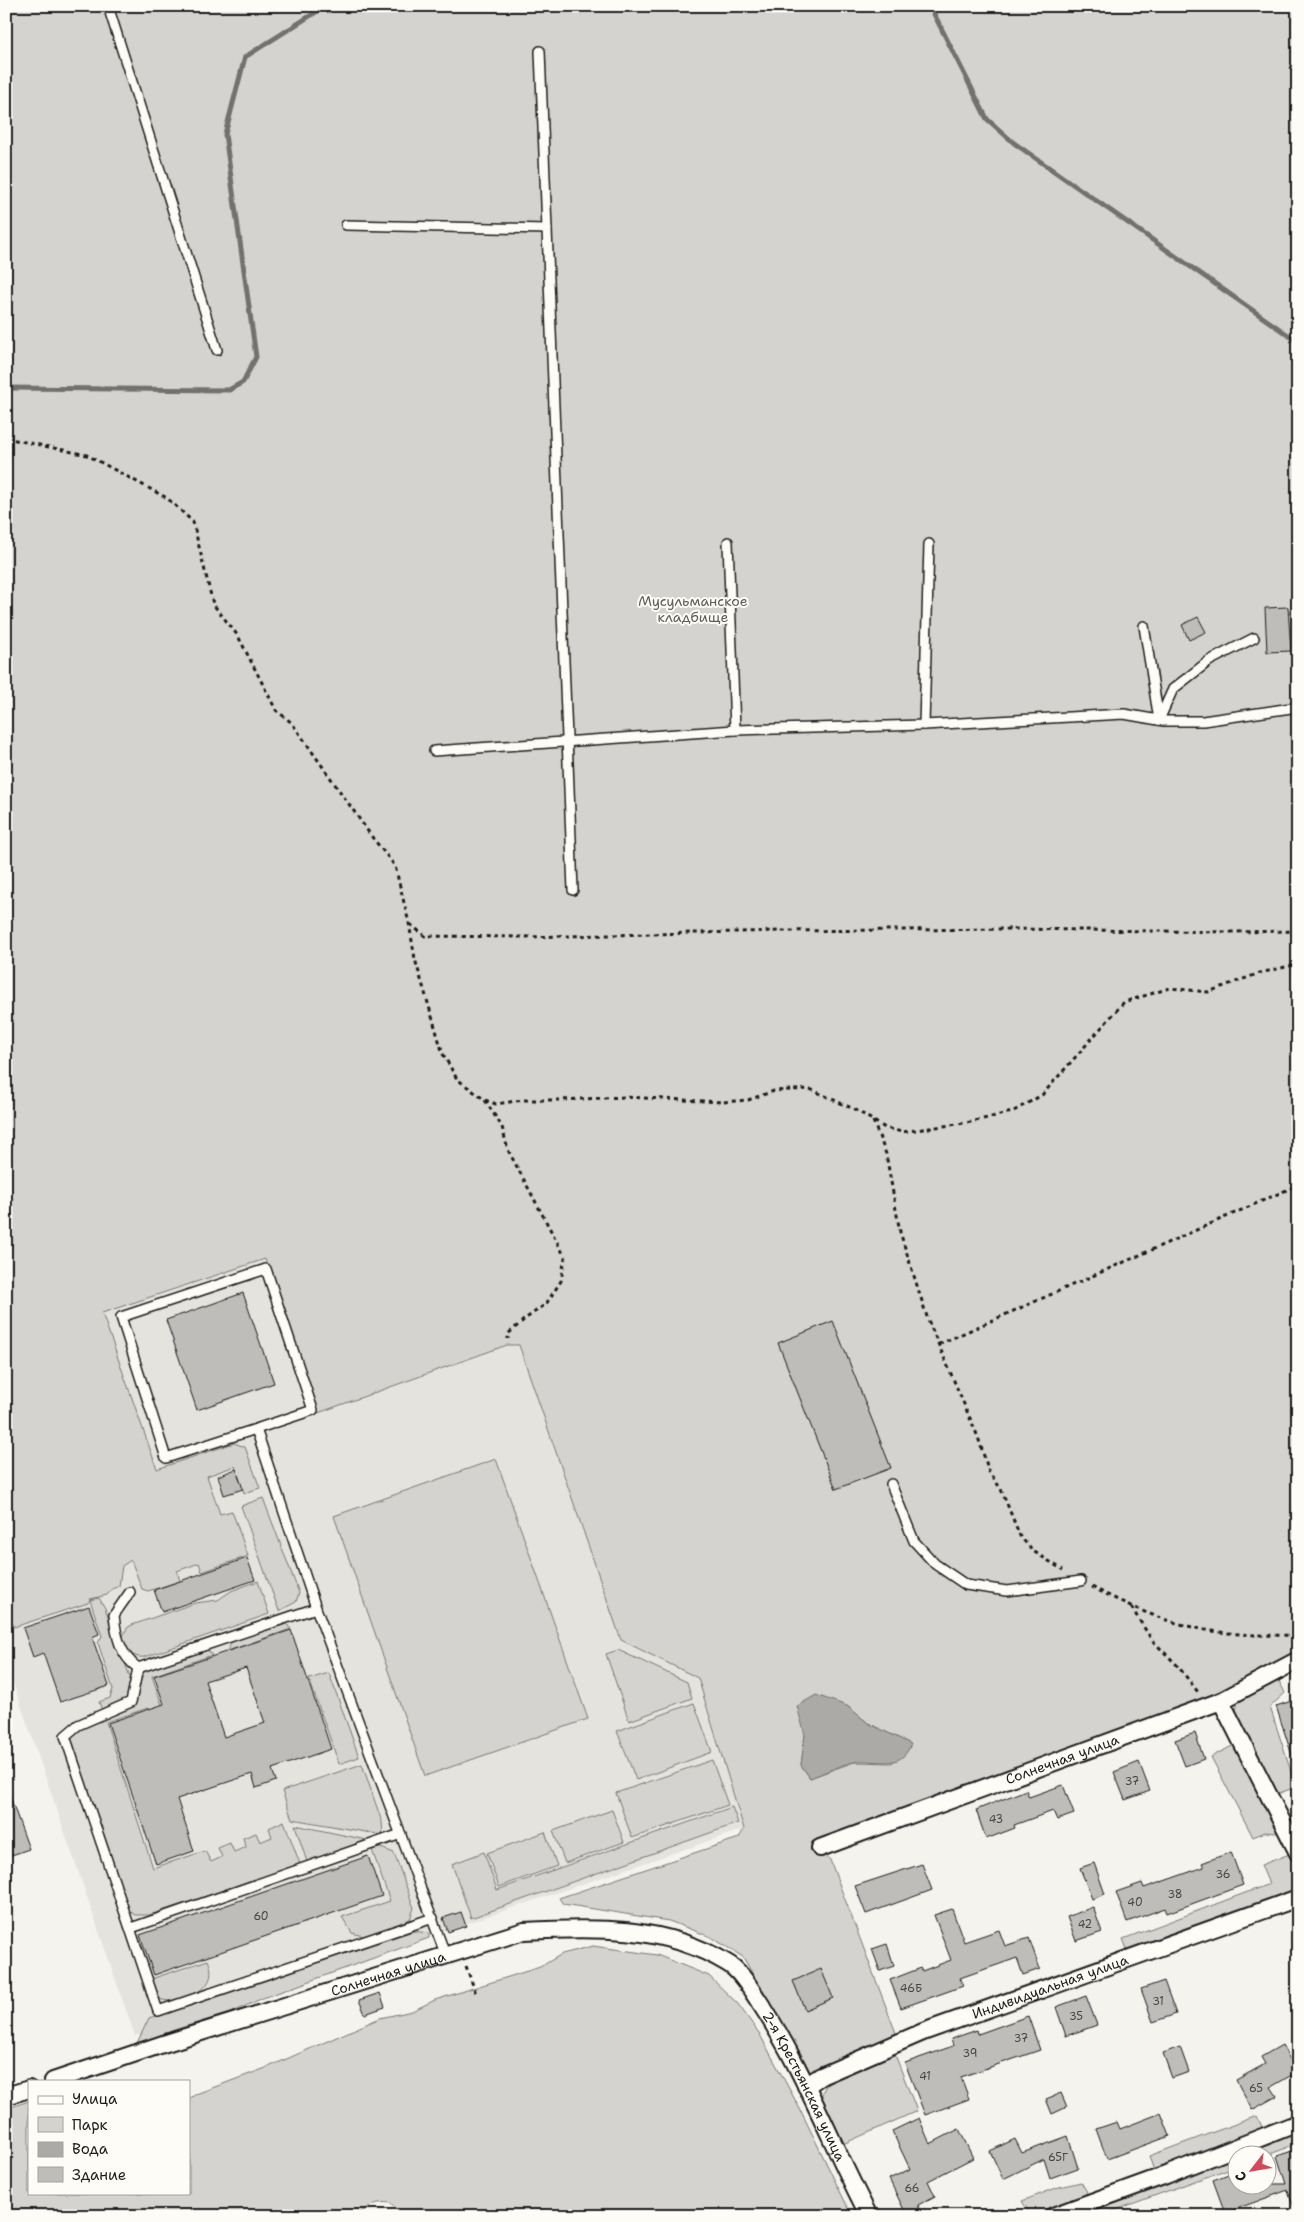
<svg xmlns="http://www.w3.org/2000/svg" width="1304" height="2222" font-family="'Shantell Sans',sans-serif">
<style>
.built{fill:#e4e3de}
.green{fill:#d4d3cf;stroke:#787876;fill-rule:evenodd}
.water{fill:#abaaa6;stroke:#72716f}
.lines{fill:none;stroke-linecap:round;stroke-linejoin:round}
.stream{stroke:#72716f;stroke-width:5}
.building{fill:#bebdba;stroke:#1c1c1c;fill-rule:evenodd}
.service-casing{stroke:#1c1c1c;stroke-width:12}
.minor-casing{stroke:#1c1c1c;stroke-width:20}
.path{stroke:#1c1c1c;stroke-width:3;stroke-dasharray:4 4;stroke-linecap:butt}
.service{stroke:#fdfcf7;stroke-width:9}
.minor{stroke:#fdfcf7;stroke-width:16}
.labels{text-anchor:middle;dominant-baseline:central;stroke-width:4;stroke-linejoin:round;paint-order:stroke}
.number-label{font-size:11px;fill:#444}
.park-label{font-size:14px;fill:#5c5c5b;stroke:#fdfcf7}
.street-label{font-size:14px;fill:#1c1c1c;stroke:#fdfcf7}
</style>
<rect width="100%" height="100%" fill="#f4f3ee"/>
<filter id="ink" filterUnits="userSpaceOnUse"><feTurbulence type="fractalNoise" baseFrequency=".02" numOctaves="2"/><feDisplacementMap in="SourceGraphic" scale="10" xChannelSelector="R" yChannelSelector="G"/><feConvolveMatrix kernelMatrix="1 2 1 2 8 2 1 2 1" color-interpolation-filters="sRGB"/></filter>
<g filter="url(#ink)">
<polygon class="built" points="6,1028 519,1345 621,1639 698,1678 744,1829 135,2036 6,1662"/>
<g class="green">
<path d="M 6,6 L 1298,6 L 1298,1660 L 1221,1701 L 821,1849 L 830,1860 L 896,2033 L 807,2076 L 788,2035 L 743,1957 L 711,1937 L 669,1921 L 563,1904 L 559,1898 L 739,1838 L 744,1829 L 698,1678 L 621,1640 L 519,1345 L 507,1345 L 318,1413 L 265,1259 L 102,1313 L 157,1469 L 234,1443 L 245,1447 L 260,1488 L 244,1493 L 235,1466 L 207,1476 L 220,1514 L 232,1511 L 248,1556 L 202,1572 L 199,1563 L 177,1571 L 180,1581 L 148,1591 L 142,1589 L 131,1560 L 122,1566 L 119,1586 L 112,1589 L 107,1595 L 90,1599 L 88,1603 L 14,1627 L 6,1611 ZM 847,1706 L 868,1723 L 910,1744 L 892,1763 L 854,1762 L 810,1778 L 801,1765 L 805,1735 Z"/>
<polygon points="496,1459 588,1719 425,1776 334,1516"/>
<polygon points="263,1498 299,1593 296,1602 279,1611 241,1506"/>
<path d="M 258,1581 L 269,1614 L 145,1657 C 132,1659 123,1648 123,1636 L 127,1628 L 132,1625 L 195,1603 L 218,1600 L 231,1591 Z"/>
<polygon points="99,1598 105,1608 130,1677 137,1681 139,1671 207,1649 212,1655 152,1676 182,1763 168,1768 148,1708 106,1722 153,1868 205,1851 211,1862 222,1857 218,1848 230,1843 234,1852 246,1847 243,1838 256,1833 260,1842 272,1837 269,1828 284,1821 300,1864 284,1871 149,1915 135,1915 128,1910 67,1737 77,1727 104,1716 99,1702 110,1698 113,1689 98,1643 102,1636 90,1600"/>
<polygon points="287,1624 291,1629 227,1651 232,1641"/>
<polygon points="618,1650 687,1682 692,1698 629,1721 606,1654"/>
<polygon points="329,1673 359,1757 339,1764 309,1679"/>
<polygon points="1278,1679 1285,1693 1270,1707 1296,1787 1274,1795 1235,1714 1239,1697"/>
<polygon points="694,1703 712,1752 636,1780 617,1731"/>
<polygon points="1234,1745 1280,1832 1277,1833 1265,1832 1253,1837 1211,1757"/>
<polygon points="712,1760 728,1805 632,1838 616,1793"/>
<polygon points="362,1764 382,1822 383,1835 292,1819 282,1791"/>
<polygon points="732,1807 738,1823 471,1918 452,1864 484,1852 497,1890"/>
<polygon points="612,1810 624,1842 565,1863 553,1831"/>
<polygon points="295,1825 367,1840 307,1862"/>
<polygon points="545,1832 557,1866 499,1887 487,1853"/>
<polygon points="381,1848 394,1853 414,1908 410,1919 376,1933 363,1936 352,1933 342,1917 390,1901 372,1850"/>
<polygon points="1292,1853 1298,1864 1298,1892 1129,1954 1123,1939 1269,1884 1261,1865"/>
<polygon points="413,1931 429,1933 429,1938 263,1998 230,2013 174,2030 136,2045 149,2018"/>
<path d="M 593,1946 L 657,1955 L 709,1976 L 738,2004 L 759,2033 L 800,2109 L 852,2216 L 401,2216 L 391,2203 C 376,2201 369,2205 358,2216 L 6,2216 L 8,2108 L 29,2101 L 29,2193 L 189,2193 L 189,2099 L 196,2094 L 266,2068 L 380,2018 L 412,2011 L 435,2000 L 540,1967 L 562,1954 Z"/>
<path d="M 208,1960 C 217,1980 204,1991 186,1997 C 179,1999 169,2002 162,2000 C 156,1997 154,1985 151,1979 Z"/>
<path d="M 894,2052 L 917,2111 L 843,2144 C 836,2131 826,2116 822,2102 C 815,2075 875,2060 894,2052 Z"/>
<polygon points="1257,2116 1263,2129 1251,2136 1154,2171 1149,2156"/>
<polygon points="1298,2128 1298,2144 1267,2155 1236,2154 1236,2166 1099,2216 1087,2216 1088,2209"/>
<polygon points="1081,2182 1087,2192 1084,2196 1031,2216 1022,2201 1059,2187"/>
</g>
<path class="water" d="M 816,1695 L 847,1706 L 868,1723 L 911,1744 C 900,1773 875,1757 854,1762 C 839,1765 824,1773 810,1778 L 801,1765 L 805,1735 L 797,1706 Z"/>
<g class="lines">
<g class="stream">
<polyline points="930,6 987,119 1014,143 1298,342"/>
<polyline points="6,388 229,390 243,382 256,357 225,134 245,57 321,9 329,6"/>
</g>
</g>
<g class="building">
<polygon points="1288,607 1291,651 1267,652 1265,608"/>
<polygon points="1198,617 1206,632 1189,640 1182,625"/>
<polygon points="243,1293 274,1383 197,1410 166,1320"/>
<polygon points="833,1321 891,1468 836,1489 778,1343"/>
<polygon points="236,1469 243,1489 224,1495 218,1476"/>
<polygon points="247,1558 255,1580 162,1612 154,1590"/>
<polygon points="89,1606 99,1634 92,1637 109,1686 60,1702 43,1653 33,1657 23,1628"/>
<path d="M 291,1630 L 331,1749 L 272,1769 L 276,1781 L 256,1788 L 252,1774 L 177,1799 L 194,1851 L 156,1864 L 108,1723 L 164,1704 L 154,1676 ZM 246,1668 L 265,1723 L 224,1737 L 205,1681 Z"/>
<polygon points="1298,1699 1298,1768 1296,1768 1276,1706"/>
<polygon points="1195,1733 1204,1759 1185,1766 1175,1740"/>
<polygon points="1139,1762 1150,1791 1125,1800 1114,1772"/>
<polygon points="1063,1785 1074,1814 1057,1820 1053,1811 1014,1825 1015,1828 986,1839 976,1810 1026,1790 1029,1797"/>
<polygon points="6,1791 8,1791 29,1849 6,1857"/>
<polygon points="1231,1852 1243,1885 1167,1913 1165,1908 1127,1922 1116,1892 1142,1883 1144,1888 1204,1867 1202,1863"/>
<polygon points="368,1856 382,1896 154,1975 140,1935"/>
<polygon points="1094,1863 1105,1894 1092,1899 1080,1868"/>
<polygon points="922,1864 932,1890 866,1914 855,1886"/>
<polygon points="1093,1907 1102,1932 1076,1941 1067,1917"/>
<polygon points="952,1909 964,1942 999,1930 1005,1946 1029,1938 1040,1969 1023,1975 1017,1958 960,1978 963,1986 901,2008 890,1980 921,1968 922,1971 951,1960 934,1915"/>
<polygon points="461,1912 466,1926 448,1932 443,1918"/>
<polygon points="887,1944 894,1966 880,1971 872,1949"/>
<polygon points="821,1969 833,1998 805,2010 793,1981"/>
<polygon points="1164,1981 1176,2014 1153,2022 1141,1989"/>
<polygon points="380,1993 385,2007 365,2014 359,2000"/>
<polygon points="1086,1996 1097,2025 1066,2036 1056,2007"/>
<polygon points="1028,2016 1040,2050 961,2077 969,2099 925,2115 905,2063 953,2046 951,2039 977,2030 978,2034"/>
<polygon points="1282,2045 1297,2072 1271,2087 1277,2096 1252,2110 1236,2080 1265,2064 1261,2057"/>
<polygon points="1180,2047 1189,2072 1172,2078 1163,2053"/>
<polygon points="1061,2093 1067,2107 1052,2114 1046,2099"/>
<polygon points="1161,2113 1170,2136 1107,2159 1096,2129 1117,2122 1120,2129"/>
<polygon points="919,2118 930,2144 959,2129 973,2158 928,2181 935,2196 918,2205 923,2216 907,2216 889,2179 910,2169 892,2131"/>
<polygon points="1068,2136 1078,2168 1050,2178 1044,2159 1003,2179 990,2151 1015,2139 1022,2153"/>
<polygon points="1298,2149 1298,2210 1295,2211 1288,2190 1225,2213 1213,2180 1236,2171 1236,2184 1286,2184 1277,2156"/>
</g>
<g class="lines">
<defs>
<g id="service">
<polyline points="108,6 217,350"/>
<polyline points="540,51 573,890"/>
<polyline points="346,225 547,229"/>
<polyline points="728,542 735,730"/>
<polyline points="1144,626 1159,720"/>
<polyline points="1159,720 1173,689 1209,661 1254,638"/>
<polyline points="924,725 929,544"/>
<polyline points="434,751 735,730 924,725 1124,714 1164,721 1203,721 1298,707"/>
<polyline points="256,1429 166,1458 121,1317 266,1269 313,1410 256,1429 316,1608 446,1956"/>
<polyline points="891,1484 914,1541 935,1564 966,1585 1007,1591 1081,1581"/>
<path d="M 130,1592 L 114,1615 C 116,1636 120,1655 138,1668 L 316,1608"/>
<polyline points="138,1668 131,1702 78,1725 65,1736 158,2011 433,1918"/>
<polyline points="131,1928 401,1834"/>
</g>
<g id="minor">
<polyline points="1221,1701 1298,1853"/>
<path id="s1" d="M 820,1848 L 1221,1701 L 1298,1660"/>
<path id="s2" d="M 53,2081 L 163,2044 L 524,1931 C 593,1927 665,1925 727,1963 C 740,1970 750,1988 758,2000 C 803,2067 831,2144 869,2216"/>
<path id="s3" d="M 806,2086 L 821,2076 L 923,2032 L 1298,1898"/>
<polyline points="6,2096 29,2089"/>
<polyline points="1053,2216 1166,2175 1298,2123"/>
</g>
</defs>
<use href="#service" class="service-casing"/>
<use href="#minor" class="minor-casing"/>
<g class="path">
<polyline points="6,438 87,455 167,498 193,522 213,604 238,636 276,710 292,723 372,837 395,866 409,923 415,959 443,1054 457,1079 485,1100 496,1104 523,1100 561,1100 624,1097 723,1102 748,1100 774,1091 810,1089 856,1110 885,1128 902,1132 971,1122 1012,1112 1042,1095 1124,1002 1170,988 1208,992 1260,973 1298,964"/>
<polyline points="410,924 425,936 523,937 781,931 1012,929 1232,932 1298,931"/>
<polyline points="485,1100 502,1127 508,1150 565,1257 561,1281 546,1304 525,1319 508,1334 508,1339"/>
<polyline points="873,1121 886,1154 900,1232 928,1320 978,1437 989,1472 1001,1489 1020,1536 1033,1551 1063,1570"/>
<polyline points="939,1344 1298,1185"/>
<path d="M 1092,1587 C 1121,1602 1152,1617 1184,1625 C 1221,1635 1260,1636 1298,1635"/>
<polyline points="1131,1607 1152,1640 1177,1665 1198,1692"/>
<polyline points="466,1966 476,1994"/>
</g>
<use href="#service" class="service"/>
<use href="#minor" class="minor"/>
</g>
</g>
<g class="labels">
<g class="number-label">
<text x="1132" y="1781">37</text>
<text x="996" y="1819">43</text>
<text x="1223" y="1874">36</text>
<text x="1175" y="1894">38</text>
<text x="1135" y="1902">40</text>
<text x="261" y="1916">60</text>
<text x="1085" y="1924">42</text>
<text x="911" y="1988">46Б</text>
<text x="1158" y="2001">31</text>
<text x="1076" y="2016">35</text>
<text x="1021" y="2038">37</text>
<text x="970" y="2053">39</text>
<text x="925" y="2076">41</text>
<text x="1256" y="2088">65</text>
<text x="1058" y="2157">65Г</text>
<text x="912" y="2188">66</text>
</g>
<g class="park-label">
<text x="693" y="601">Мусульманское<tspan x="693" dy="16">кладбище</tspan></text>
</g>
<g class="street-label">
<text stroke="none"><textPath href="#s1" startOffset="258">Солнечная улица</textPath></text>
<text stroke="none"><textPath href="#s2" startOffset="352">Солнечная улица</textPath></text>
<text stroke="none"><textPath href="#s3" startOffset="264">Индивидуальная улица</textPath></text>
<text stroke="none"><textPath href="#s2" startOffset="850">2-я Крестьянская улица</textPath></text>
</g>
</g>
<rect width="1304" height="2222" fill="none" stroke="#fdfcf7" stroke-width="25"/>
<rect x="12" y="12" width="1279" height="2197" fill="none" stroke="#1c1c1c" stroke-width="2" filter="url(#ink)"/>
<rect x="28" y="2080" width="162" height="115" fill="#fdfcf7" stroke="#a3a29f"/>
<rect x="38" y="2096" width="25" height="8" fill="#fdfcf7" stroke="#a3a29f"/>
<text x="72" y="2104" font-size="15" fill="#1c1c1c">Улица</text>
<rect x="38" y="2117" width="25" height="15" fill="#d4d3cf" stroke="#a3a29f"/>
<text x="72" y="2130" font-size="15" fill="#1c1c1c">Парк</text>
<rect x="38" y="2142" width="25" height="15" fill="#abaaa6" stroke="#a3a29f"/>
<text x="72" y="2154" font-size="15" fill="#1c1c1c">Вода</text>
<rect x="38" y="2167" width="25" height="15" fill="#bebdba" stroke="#a3a29f"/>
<text x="72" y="2180" font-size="15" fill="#1c1c1c">Здание</text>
<g transform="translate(1252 2170) rotate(239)"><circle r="24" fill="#fdfcf7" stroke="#a3a29f"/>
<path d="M0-4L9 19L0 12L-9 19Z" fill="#d1495b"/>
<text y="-8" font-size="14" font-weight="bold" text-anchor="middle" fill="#1c1c1c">С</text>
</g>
</svg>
